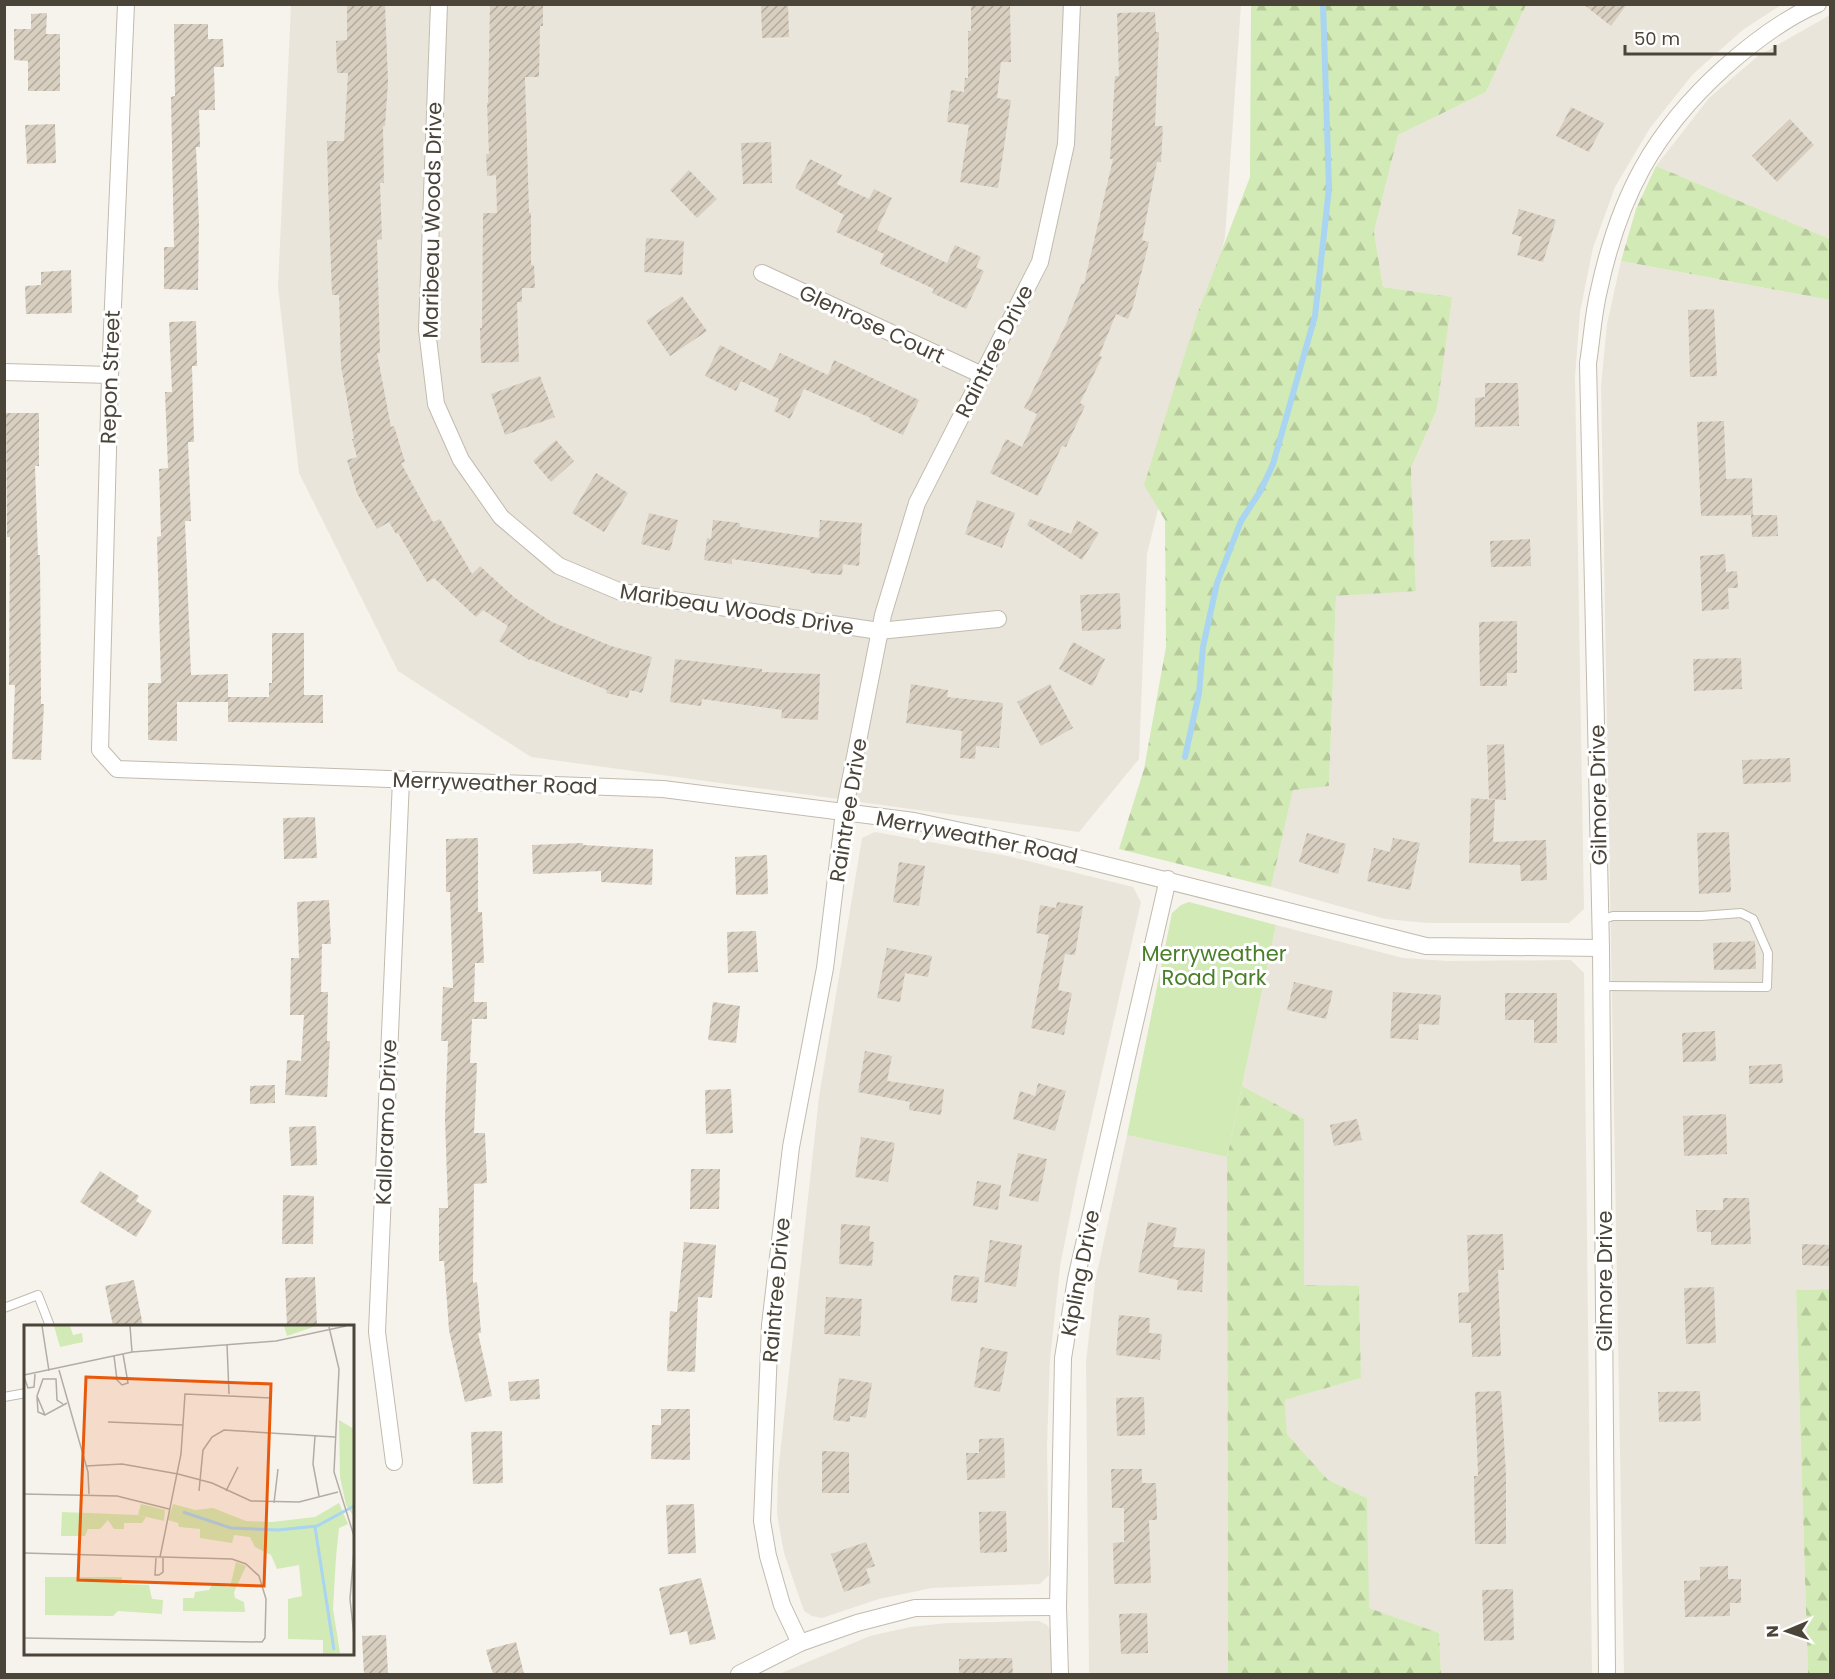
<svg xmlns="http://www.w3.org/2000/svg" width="1835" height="1679" font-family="Poppins,sans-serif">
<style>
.residential{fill:#eae5da}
.forest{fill:url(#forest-firs)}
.park{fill:#d2eab5}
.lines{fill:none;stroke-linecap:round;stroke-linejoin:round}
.stream{stroke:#a9d4f2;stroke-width:6}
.building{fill:url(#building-hatch)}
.lane-casing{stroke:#c2bbae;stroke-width:10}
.street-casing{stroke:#c2bbae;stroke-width:18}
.lane{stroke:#fff;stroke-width:8}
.street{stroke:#fff;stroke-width:16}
.labels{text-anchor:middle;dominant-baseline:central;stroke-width:6;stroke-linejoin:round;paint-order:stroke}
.street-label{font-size:21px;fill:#4b4439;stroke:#fff}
.park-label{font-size:21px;fill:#4a7f2a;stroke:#fff}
.inset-river{fill:none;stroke:#a9d4f2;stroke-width:3}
.inset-road{fill:none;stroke:#b2ada4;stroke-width:1.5}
.view{fill:#e8590c;fill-opacity:0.15;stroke:#e8590c;stroke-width:3}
.inset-edge{fill:none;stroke:#4b4439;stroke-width:3}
</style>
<defs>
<pattern id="forest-firs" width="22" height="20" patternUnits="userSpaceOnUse" patternTransform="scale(1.5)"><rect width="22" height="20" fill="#d2eab5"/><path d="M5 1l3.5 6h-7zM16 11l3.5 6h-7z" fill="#b6ca9c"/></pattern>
<pattern id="building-hatch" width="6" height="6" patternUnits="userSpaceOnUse" patternTransform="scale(1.5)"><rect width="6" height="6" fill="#d8cfc1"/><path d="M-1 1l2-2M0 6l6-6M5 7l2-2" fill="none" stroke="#b1aa9e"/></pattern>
</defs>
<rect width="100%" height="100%" fill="#f6f3ec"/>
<g class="residential">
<polygon points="291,5 1241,5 1225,237 1147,554 1139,759 1079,832 531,757 398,671 299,473 278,287"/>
<polygon points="1526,5 1781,5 1744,29 1693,74 1650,128 1615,187 1593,248 1580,312 1575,376 1584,909 1569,923 1428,923 1385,919 1271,887 1293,789 1329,786 1336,596 1416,590 1411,468 1437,409 1451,297 1383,287 1374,232 1398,135 1486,92"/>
<polygon points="1830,15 1830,239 1656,166 1709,98 1758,56"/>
<polygon points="1621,261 1830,300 1830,1289 1796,1290 1808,1674 1624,1674 1601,386 1607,324"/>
<polygon points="875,832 1008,856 1133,887 1141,902 1077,1181 1060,1266 1050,1360 1047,1445 1049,1575 1040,1584 932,1588 879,1599 822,1618 812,1616 804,1611 784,1553 777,1514 778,1473 819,1097 862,838"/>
<polygon points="1276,925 1403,958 1448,961 1571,960 1584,973 1592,1674 1441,1674 1439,1633 1368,1608 1367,1498 1328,1480 1287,1434 1285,1400 1361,1378 1359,1286 1304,1286 1304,1119 1242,1086"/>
<polygon points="1127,1135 1227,1157 1228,1674 1089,1674 1086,1362 1095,1282"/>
<polygon points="1039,1621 1047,1625 1051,1631 1051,1674 779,1674 870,1636 910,1627 947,1623"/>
</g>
<g class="forest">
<polygon points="1251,5 1526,5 1486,92 1398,135 1374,232 1383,287 1452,297 1437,409 1411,468 1416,591 1336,596 1329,786 1293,790 1271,887 1119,849 1144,769 1166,647 1165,520 1144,485 1198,312 1250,177"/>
<polygon points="1656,166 1830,239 1830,300 1621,261 1636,209"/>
<polygon points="1242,1086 1304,1119 1304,1285 1359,1286 1361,1378 1285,1400 1287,1434 1328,1480 1367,1498 1369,1608 1439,1633 1441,1674 1228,1674 1227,1157"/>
<polygon points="1830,1289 1830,1674 1808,1674 1796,1290"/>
</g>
<polygon class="park" points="1189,902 1276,925 1227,1157 1127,1135 1172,913 1181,905"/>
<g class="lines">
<polyline class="stream" points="1185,757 1199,693 1203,647 1217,583 1241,521 1261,490 1273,464 1315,316 1329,188 1323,4"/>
</g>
<g class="building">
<polygon points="347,4 385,4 388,82 385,126 383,126 384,183 380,183 382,239 377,240 380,353 377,353 391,427 394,426 405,462 401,463 433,522 440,519 472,574 480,566 515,598 552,622 611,646 652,657 642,693 630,690 628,698 606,693 607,690 530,659 529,660 499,641 508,626 483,610 476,617 434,578 427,582 398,533 396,534 389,522 377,529 357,493 347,460 357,457 352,439 354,439 341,366 339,295 332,295 328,184 327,141 344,141 348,73 337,73 336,41 347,40"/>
<polygon points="490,4 543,4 543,26 540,26 539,77 525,77 529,213 531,213 531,265 534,265 535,288 522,288 522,302 517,302 519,362 481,363 480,328 482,328 483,213 497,213 496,175 487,176 486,154 489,154 487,103 488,103"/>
<polygon points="761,4 788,4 789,37 762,38"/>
<polygon points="971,4 1010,4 1011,62 1001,62 997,98 1011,100 998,188 960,182 969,125 947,122 951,90 964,92 965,78 968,78 968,31 971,31"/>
<polygon points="1583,4 1627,4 1611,26"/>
<polygon points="1155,12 1156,32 1159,32 1155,126 1163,126 1161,162 1157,162 1142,240 1149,242 1133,306 1128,319 1116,314 1099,356 1102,357 1080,403 1085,406 1066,447 1062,446 1038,496 990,473 1006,439 1022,447 1037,414 1024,408 1066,324 1082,283 1084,284 1113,159 1110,159 1115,76 1119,76 1117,13"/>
<polygon points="47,13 46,34 60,34 60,91 28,91 28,61 14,60 14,29 31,29 31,14"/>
<polygon points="174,24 208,24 208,39 223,39 224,67 214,67 215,110 199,110 200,147 196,147 199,223 198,290 164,289 164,247 174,247 171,97 175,96"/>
<polygon points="1571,107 1604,123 1589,152 1556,136"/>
<polygon points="1790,119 1814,145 1777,182 1752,156"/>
<polygon points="55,124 56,163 27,164 25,125"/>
<polygon points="771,142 772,183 743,184 741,143"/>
<polygon points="810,159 842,175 837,184 869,199 874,189 892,198 877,230 947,263 955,245 981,257 976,267 984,271 966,309 932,293 934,289 880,264 884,254 836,232 844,215 795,188"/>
<polygon points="689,170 717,199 697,218 670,190"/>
<polygon points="1519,209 1556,220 1543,262 1517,255 1522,237 1512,234"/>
<polygon points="646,238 684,241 682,275 644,272"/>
<polygon points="71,270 72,313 26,314 25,286 41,285 41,272"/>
<polygon points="682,296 707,331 670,356 646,321"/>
<polygon points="1714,309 1717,376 1690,377 1688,310"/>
<polygon points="196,321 197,366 192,366 194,442 188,442 191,521 185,521 191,675 228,674 228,702 177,702 177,741 148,740 148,683 161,683 157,537 161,536 159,469 168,468 165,392 172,392 169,322"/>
<polygon points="720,345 771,371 780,353 828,375 834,360 919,400 903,435 870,420 871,418 804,389 790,419 774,411 779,399 741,381 736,391 705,376"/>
<polygon points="540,376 555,417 505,435 491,394"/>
<polygon points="1485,383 1518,383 1519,426 1475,427 1475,398 1485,397"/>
<polygon points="6,413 39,413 39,466 35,466 38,555 40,555 41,704 44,704 41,760 12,759 15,685 9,685 10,537 7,537"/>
<polygon points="1724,421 1726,479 1752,478 1753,515 1701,516 1697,422"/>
<polygon points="556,440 574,461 551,482 533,461"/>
<polygon points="596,473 628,493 604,532 572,513"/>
<polygon points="977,500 1015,513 1002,548 965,534"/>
<polygon points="649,513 678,520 670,551 641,544"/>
<polygon points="1751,515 1777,515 1778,536 1752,537"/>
<polygon points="1030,519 1071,534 1077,520 1099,533 1082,560 1027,525"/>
<polygon points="713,520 740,523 740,527 819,538 820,520 862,523 859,566 843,564 842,575 810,573 810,570 732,559 732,564 704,560 707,538 711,539"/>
<polygon points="1530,539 1531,566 1491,567 1490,541"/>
<polygon points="1725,554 1726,572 1737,571 1738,588 1728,588 1729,609 1702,611 1700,556"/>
<polygon points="1120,593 1121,629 1082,631 1080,595"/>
<polygon points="1517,621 1517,673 1507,673 1507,686 1480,686 1479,622"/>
<polygon points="272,633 304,633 304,695 323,695 323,723 228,722 228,697 269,697 269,683 272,683"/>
<polygon points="1073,642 1105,659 1092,686 1059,669"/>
<polygon points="1741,658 1742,689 1694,691 1693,659"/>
<polygon points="675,659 762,669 762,672 820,674 818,720 781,718 782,710 702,699 701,706 670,702"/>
<polygon points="911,684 948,690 947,697 1003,703 999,748 976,746 975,759 960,758 962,731 906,723"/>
<polygon points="1050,684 1073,728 1041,746 1017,702"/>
<polygon points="1504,744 1506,800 1489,799 1487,745"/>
<polygon points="1790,758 1791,782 1743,784 1742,760"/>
<polygon points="1471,798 1495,800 1493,842 1546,840 1547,880 1521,881 1520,865 1469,863"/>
<polygon points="315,817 317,858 284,859 283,818"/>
<polygon points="1729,832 1731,892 1699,894 1697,833"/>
<polygon points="1307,833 1346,844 1338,874 1299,862"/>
<polygon points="478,838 478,912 482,912 484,963 475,963 474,1002 487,1002 487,1019 472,1019 470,1063 477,1063 474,1133 485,1133 487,1183 474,1184 473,1283 477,1282 481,1333 478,1333 492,1396 465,1402 449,1330 444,1261 439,1261 439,1208 448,1208 445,1119 448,1041 441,1041 443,987 453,988 450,892 446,892 446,839"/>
<polygon points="1393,838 1420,843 1410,890 1367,881 1374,848 1390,852"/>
<polygon points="583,843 583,845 653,849 652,885 601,882 601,871 533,874 532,845"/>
<polygon points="767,855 768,894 736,895 735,857"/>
<polygon points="899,862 925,866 919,906 893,902"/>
<polygon points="329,900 331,944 322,944 321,992 328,992 327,1041 330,1041 327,1097 285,1095 287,1060 301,1061 304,1015 290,1015 291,958 299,958 297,902"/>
<polygon points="1057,902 1083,906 1075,955 1065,954 1058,990 1072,993 1064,1035 1031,1028 1049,935 1036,933 1040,905 1056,908"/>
<polygon points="756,931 758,972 728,973 727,932"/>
<polygon points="1755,941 1756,969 1714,970 1713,943"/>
<polygon points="887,948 932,956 928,977 905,973 900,1002 877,998"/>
<polygon points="1294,982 1333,991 1326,1019 1287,1010"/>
<polygon points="1393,992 1441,995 1439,1025 1419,1024 1418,1040 1390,1038"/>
<polygon points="1505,993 1557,993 1557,1043 1534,1043 1534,1020 1505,1020"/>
<polygon points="713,1002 740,1006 736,1043 708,1040"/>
<polygon points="1715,1031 1716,1061 1683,1062 1682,1033"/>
<polygon points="865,1051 892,1056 887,1081 944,1089 941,1115 909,1110 910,1102 858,1092"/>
<polygon points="1782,1064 1783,1083 1749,1084 1749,1066"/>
<polygon points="1038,1083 1066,1091 1055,1131 1013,1119 1020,1091 1035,1096"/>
<polygon points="275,1085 275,1103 250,1104 250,1086"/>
<polygon points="731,1089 733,1133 706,1134 705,1090"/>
<polygon points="1726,1114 1727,1154 1684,1156 1683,1116"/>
<polygon points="1357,1119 1362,1140 1334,1146 1330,1125"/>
<polygon points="316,1126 317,1165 291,1166 289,1127"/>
<polygon points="861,1137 895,1143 888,1182 855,1177"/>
<polygon points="1018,1153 1047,1159 1038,1202 1009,1196"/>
<polygon points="691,1169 720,1169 719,1209 690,1209"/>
<polygon points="100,1171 139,1196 136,1201 152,1211 136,1237 80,1202"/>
<polygon points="977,1181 1001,1185 998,1210 973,1206"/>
<polygon points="283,1195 314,1196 313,1244 282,1244"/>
<polygon points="1723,1198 1749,1198 1751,1244 1711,1245 1711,1232 1697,1232 1696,1210 1723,1210"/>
<polygon points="1148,1222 1177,1228 1173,1247 1205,1249 1202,1292 1177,1290 1178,1280 1138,1272"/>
<polygon points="841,1224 870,1226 869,1241 874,1242 872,1266 839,1264"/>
<polygon points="1503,1234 1504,1270 1498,1270 1501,1356 1472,1357 1471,1323 1459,1323 1458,1293 1469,1292 1467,1235"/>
<polygon points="990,1240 1022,1245 1016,1287 984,1282"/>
<polygon points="684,1242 716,1245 712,1298 698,1297 695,1372 667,1371 670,1311 677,1312"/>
<polygon points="1802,1244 1830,1245 1830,1266 1802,1265"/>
<polygon points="954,1275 979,1277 977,1303 951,1301"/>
<polygon points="315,1277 317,1326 287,1326 285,1278"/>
<polygon points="134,1280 143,1326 113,1326 105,1286"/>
<polygon points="1714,1287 1716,1343 1686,1344 1684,1288"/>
<polygon points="826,1297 862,1299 860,1336 824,1334"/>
<polygon points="1119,1315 1150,1318 1149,1333 1162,1334 1160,1360 1116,1355"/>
<polygon points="981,1347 1008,1352 1000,1392 974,1387"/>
<polygon points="839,1378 872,1383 866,1418 850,1416 850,1422 833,1420"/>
<polygon points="539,1379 540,1399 510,1401 508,1382"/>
<polygon points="1501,1391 1506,1475 1506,1544 1475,1544 1474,1476 1478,1476 1475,1392"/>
<polygon points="1700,1391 1701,1421 1659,1422 1658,1392"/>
<polygon points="1144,1397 1145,1435 1117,1436 1116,1398"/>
<polygon points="661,1409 690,1409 690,1460 651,1459 652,1425 661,1425"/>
<polygon points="502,1431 503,1483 473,1484 471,1432"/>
<polygon points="1004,1438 1005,1478 967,1480 966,1453 979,1453 979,1439"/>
<polygon points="822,1451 849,1452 849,1493 822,1493"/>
<polygon points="1111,1469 1142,1469 1142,1483 1156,1483 1157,1520 1149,1520 1151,1583 1114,1584 1113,1543 1124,1542 1124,1508 1112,1508"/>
<polygon points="694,1504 696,1553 668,1554 666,1505"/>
<polygon points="1006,1511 1007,1552 980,1553 979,1512"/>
<polygon points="866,1542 875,1566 866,1569 871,1583 844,1592 831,1554"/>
<polygon points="1728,1566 1728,1579 1741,1579 1741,1603 1730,1603 1730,1616 1685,1617 1684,1581 1700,1580 1700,1567"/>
<polygon points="701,1578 716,1639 690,1645 687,1631 670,1635 659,1588"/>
<polygon points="1513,1589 1514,1640 1484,1641 1482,1590"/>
<polygon points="1147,1613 1148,1653 1121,1654 1119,1614"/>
<polygon points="386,1635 388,1674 364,1674 362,1636"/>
<polygon points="516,1642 524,1674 493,1674 486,1650"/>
<polygon points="1012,1658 1013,1674 959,1674 959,1659"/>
</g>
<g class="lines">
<defs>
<g id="lane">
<polyline points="1600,920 1613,916 1701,916 1741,913 1753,919 1768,953 1767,987 1601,986"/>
<polyline points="4,1308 38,1295 50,1326"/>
<polyline points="4,1397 26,1393"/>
</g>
<g id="street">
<polyline points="126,4 110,375 100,750 117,769 663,789 914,821 1026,845 1426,946 1601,948"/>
<polyline points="439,4 427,330 436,404 461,460 501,517 559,566 621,592 879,631 998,619"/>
<polyline points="762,273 982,375"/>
<polyline points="4,372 110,375"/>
<polyline points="394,1462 377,1332 401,780"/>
<polyline points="800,1643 782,1605 768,1556 762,1521 770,1325 791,1147 825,968 844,812 883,615 917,503 1040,262 1066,144 1072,4"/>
<polyline points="739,1674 800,1643 857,1623 915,1608 1058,1607"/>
<polyline points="1060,1674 1058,1607 1063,1358 1076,1279 1168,879"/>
<path d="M 1607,1674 L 1601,948 L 1588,363 C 1592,339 1593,314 1599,290 C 1619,197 1653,132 1724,68 C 1752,43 1783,19 1818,4"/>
</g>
</defs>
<use href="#lane" class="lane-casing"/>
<use href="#street" class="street-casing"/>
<use href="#lane" class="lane"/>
<use href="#street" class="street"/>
</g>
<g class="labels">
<g class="street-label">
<text transform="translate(432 220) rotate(-89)">Maribeau Woods Drive</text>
<text transform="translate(872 324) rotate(25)">Glenrose Court</text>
<text transform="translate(994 351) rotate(-63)">Raintree Drive</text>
<text transform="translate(110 377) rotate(-88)">Repon Street</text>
<text transform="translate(737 609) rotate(9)">Maribeau Woods Drive</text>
<text transform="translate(495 783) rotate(2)">Merryweather Road</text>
<text transform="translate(1598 795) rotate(-91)">Gilmore Drive</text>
<text transform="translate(848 810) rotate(-81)">Raintree Drive</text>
<text transform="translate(977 837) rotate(11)">Merryweather Road</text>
<text transform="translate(386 1122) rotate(-88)">Kalloramo Drive</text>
<text transform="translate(1080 1273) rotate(-79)">Kipling Drive</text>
<text transform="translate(1604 1281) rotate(-90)">Gilmore Drive</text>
<text transform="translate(776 1290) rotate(-85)">Raintree Drive</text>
</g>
<g class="park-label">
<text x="1214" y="953">Merryweather<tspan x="1214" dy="24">Road Park</tspan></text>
</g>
</g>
<g transform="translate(24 1325)">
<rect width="330" height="330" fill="#f6f3ec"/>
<path d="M 30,1 L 46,1 L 49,10 L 58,8 L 59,17 L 36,22 ZM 260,1 L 292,1 L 263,11 ZM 315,95 L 330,104 L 330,192 L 322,180 L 316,152 ZM 315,178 L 324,199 L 315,203 L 312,232 L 309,284 L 316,328 L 299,329 L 299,315 L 264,314 L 264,274 L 278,271 L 275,240 L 253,244 L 247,230 L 231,222 L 226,212 L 210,210 L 208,218 L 176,213 L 176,204 L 155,202 L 154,198 L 144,195 L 149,179 L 171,185 L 189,183 L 222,196 L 248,197 L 291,192 ZM 38,187 L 114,190 L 122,192 L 118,198 L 100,198 L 100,204 L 90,204 L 84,195 L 76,204 L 64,204 L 61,211 L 37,211 ZM 212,237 L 222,241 L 210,267 L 211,273 L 220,277 L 221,287 L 159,286 L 159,273 L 170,273 L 171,267 L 185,265 L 188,260 L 206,262 ZM 21,252 L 98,252 L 98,259 L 125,260 L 128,274 L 139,275 L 138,289 L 94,286 L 89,291 L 21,290 Z" fill="#d2eab5"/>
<path d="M 117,179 L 141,185 L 140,196 L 114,190 Z" fill="#d2eab5"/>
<path class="inset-river" d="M 159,187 L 207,203 L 254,205 L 293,201 L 330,181M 291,202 L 310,325"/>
<path class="inset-road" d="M 18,1 L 25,46M 106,1 L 108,27M 305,2 L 315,44 L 310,147 L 330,211M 203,19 L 205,69M 90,31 L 93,55 L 98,60 L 104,58 L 99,29M 35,45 L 64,147 L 65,169M 0,50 L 108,27 L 252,16 L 322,1M 0,52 L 4,63 L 10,62 L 11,49M 13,72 L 14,87 L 21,90M 39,79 L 33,75 L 32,54 L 19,54 L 13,71 L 21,90 L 43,78M 84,97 L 159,100M 291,111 L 289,139 L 295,171M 62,141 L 98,139 L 154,149 L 188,158 L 227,176 L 275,177 L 314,167M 175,166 L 179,125 L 188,112 L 200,105 L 311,112M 202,166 L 214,142M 0,169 L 93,171 L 145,184M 250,178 L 254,144M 330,225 L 326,274 L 330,311M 0,228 L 208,234 L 222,239 L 235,251 L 242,274 L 241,313 L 238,317 L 0,313M 132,232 L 131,250 L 135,250 L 139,247 L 139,232M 136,232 L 157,129 L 161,69 L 248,73"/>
<path class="view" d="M 62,52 L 247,59 L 240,261 L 54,255 Z"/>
<rect width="330" height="330" class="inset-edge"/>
</g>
<rect width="1835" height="1679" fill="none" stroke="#4b4439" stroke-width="12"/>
<g transform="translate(1787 1631) rotate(268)" stroke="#ffffff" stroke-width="4.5" paint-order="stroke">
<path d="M0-4.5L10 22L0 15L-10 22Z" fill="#4b4439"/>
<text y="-9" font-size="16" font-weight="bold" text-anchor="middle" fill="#4b4439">N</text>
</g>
<path d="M1625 45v9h150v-9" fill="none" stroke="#4b4439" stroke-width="3"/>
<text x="1634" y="45" font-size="18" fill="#4b4439" stroke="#ffffff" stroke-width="4.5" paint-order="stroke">50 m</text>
</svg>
